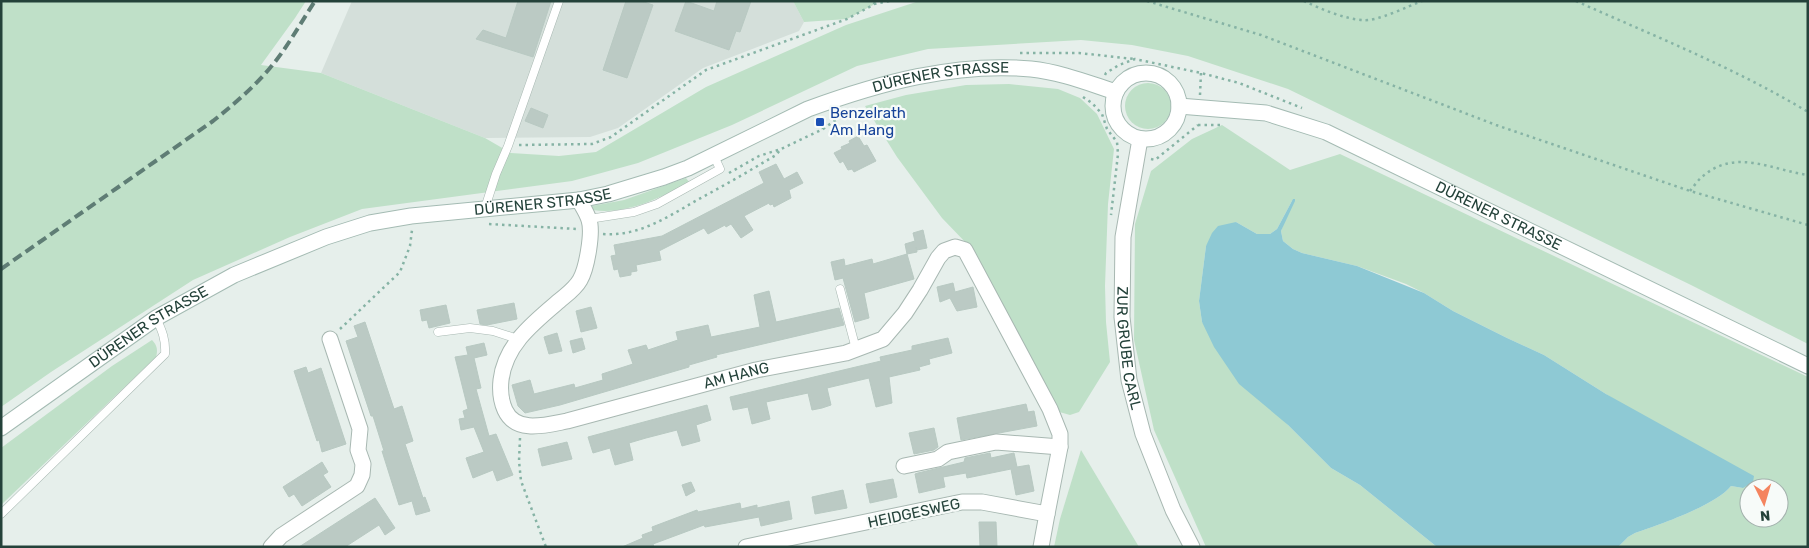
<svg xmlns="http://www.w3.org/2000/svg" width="1809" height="548" font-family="Rubik,sans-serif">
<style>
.built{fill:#d4dfda}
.green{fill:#bfe0c8;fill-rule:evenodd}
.water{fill:#8ec9d4}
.building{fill:#bbcac4;stroke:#b8c9c2}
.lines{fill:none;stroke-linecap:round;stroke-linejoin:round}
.service-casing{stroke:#a8b8b2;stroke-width:9}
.minor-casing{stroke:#a8b8b2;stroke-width:17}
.secondary-casing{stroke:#a4bbb3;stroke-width:17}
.path{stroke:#86b3a5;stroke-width:2.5;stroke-dasharray:2.5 4;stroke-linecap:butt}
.service{stroke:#fff;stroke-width:8}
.minor{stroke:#fff;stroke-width:15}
.secondary{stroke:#fff;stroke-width:15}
.rail{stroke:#5f7d75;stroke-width:4;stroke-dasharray:10 5;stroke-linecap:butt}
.transit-dot{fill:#1a4fb4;stroke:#f7fbf9;stroke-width:2}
.labels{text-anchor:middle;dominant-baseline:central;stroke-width:4.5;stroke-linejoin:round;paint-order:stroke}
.street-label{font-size:15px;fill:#24423a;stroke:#f7fbf9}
.transit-label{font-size:15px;fill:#164399;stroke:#f7fbf9;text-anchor:start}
</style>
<rect width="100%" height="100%" fill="#e6efeb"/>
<polygon class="built" points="352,1 793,1 804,22 799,31 703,68 618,128 590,137 485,138 321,73"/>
<g class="green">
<polygon points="1,1 306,1 295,18 261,65 321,73 485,138 511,153 559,156 596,152 706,87 846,25 919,1 1808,1 1808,344 1691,285 1288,89 1188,56 1132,45 1081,40 928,49 857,66 732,125 638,163 572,181 362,209 290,237 193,280 51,372 1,407"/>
<polygon points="793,1 876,1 873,5 847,19 804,22"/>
<circle cx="1148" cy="106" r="23"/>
<polygon points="1009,84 1058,89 1080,98 1097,114 1114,149 1108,204 1105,286 1106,322 1110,362 1079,412 1070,415 1056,411 968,245 942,218 897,157 865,106 906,95 966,85"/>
<path d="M 1222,125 L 1290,170 L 1340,154 L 1808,377 L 1808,547 L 1618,547 L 1628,537 L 1635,533 C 1659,525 1716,505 1731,486 L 1743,488 L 1606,394 L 1544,355 L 1507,338 L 1453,311 L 1424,293 L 1406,284 L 1357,266 L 1302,253 L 1293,249 L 1283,241 L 1281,231 L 1293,199 L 1277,229 L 1270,234 L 1257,234 L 1236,222 L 1206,246 L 1199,301 L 1202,322 L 1288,425 L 1331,468 L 1360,485 L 1437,547 L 1206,547 L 1154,430 L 1134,340 L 1135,224 L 1151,171 L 1192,139 ZM 1749,488 L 1779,488 L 1779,518 L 1749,518 Z"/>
<path d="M 686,178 L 689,182 C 661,198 626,215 593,210 L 592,206 L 624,200 Z"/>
<path d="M 152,340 C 157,345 158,350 156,357 L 1,505 L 1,448 L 112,366 Z"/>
<polygon points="1081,450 1139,547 1054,547 1060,519"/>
</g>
<path class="water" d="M 1293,199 L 1295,199 L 1295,201 L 1281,231 L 1283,241 L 1293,249 L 1302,253 L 1357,266 L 1424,293 L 1453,311 L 1507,338 L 1544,355 L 1606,394 L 1754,476 L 1753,482 L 1743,488 L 1731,486 C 1716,505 1659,525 1635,533 L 1628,537 L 1618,547 L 1437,547 L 1360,485 L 1331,468 L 1288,425 L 1239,384 L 1214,347 L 1202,322 L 1199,301 L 1206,246 L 1212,233 L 1218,226 L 1236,222 L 1257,234 L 1270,234 L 1277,229 Z"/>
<g class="building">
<polygon points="518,1 551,1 533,57 476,39 483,30 506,38"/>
<polygon points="626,1 641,1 653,5 627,78 603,70"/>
<polygon points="686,1 714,11 717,1 751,1 740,32 736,31 729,50 675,31"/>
<polygon points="531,108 548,115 543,128 525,121"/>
<polygon points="858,136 864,146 867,145 876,161 854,172 852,169 848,170 843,161 840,163 834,153 842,149 841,147 850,143 849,141"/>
<polygon points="776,164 784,179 797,172 803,183 789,190 791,198 774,207 773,204 770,205 769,203 744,216 753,230 741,238 731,224 726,227 725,225 708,234 704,228 659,251 661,260 636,265 637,271 631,272 631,275 620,277 618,269 614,270 611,256 616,255 614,245 662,236 764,183 759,172"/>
<polygon points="923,230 927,248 917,250 916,247 917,252 907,254 905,244 915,241 913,233"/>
<polygon points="907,254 914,279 864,293 869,318 855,322 843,278 835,280 831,262 844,259 845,266 872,259 873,264"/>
<polygon points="953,283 955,292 973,287 977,307 957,311 950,298 940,302 937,287"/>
<polygon points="769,291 776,322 839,308 844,325 716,355 717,357 689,365 689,367 560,405 525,413 518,406 512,385 530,380 534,394 574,384 575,388 603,380 602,374 633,364 628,350 646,345 648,350 678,340 676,332 708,325 711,337 760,327 754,295"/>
<polygon points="514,303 517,319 487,325 480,324 477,310"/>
<polygon points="446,305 450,323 429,328 427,320 422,321 420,310"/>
<polygon points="591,307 597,328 581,332 576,311"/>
<polygon points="365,322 394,409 402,406 413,441 405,444 423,498 425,497 430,511 416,515 412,501 399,505 382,451 384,451 373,416 371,416 346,341 358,337 354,326"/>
<polygon points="557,333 562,351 549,354 544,337"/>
<polygon points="582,338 585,349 573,353 570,341"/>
<polygon points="948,338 952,353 929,359 930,364 919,367 920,370 889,377 892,403 876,407 869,378 827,388 831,405 822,408 812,410 808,393 766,402 770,419 752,424 748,407 733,410 730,397 881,361 880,357 912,350 912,346"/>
<polygon points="484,343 487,355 474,358 481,388 476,389 489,436 496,434 513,475 497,481 493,470 473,478 466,458 484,452 474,427 461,430 459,419 465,418 463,411 468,409 455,357 468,355 466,347"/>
<polygon points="306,367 308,373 321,368 346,444 322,452 319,440 317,441 294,371"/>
<polygon points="1026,404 1028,412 1034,411 1037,426 961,440 957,418"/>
<polygon points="707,405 711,420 696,425 700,441 682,446 677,430 646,438 629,443 633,460 615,465 610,448 593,453 588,437"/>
<polygon points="934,428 938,447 934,450 914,454 909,433"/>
<polygon points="567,442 572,459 542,466 538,449"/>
<polygon points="990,453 991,458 1014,453 1017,467 1029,465 1034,491 1016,495 1011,469 967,478 966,473 943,477 945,487 919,493 915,474 918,473 964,462 965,458"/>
<polygon points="322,462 328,472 323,475 331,487 302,506 294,494 289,497 283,487"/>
<polygon points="893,479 897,497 870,503 866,484"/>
<polygon points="691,482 695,491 686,496 682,485"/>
<polygon points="843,490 847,508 815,514 812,497"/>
<polygon points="375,498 395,528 385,535 379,525 345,547 299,547"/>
<polygon points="789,501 792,519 761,526 759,517 705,527 704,525 653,544 654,547 622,547 643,538 642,535 653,531 652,527 697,510 698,512 740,503 741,509 757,505 757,508"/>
<polygon points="979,522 996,522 997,547 980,547"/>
</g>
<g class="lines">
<defs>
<g id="service">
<polyline points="485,208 496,174 508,146 559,1"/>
<polyline points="589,219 634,212 657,204 720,169 714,156"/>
<polyline points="840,289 856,349"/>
<polyline points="438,332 470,328 493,331 518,339"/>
<path d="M 1,514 L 165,354 C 166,340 162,330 156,318"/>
</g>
<g id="minor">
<path id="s1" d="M 1140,139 L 1123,237 L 1122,317 L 1129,380 L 1143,434 L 1173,510 L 1192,547"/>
<path id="s2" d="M 579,200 C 582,206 587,213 589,220 C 593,232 587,268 580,280 C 575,289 566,295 559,301 C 533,323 505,345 501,380 C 500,389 501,401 505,410 C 516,434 546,425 567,421 L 756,370 L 846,353 L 883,339 L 905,313 L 920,290 L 938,258 L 944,251 L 955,247 L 965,250 L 1050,409 L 1060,434 L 1060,447 L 1047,514 L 982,502 L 962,502 L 746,547"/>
<polyline points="904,466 938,459 948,452 996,442 1060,447"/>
<polyline points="271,547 281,536 357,486 362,475 363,464 358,450 360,429 330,339"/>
<polyline points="1041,547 1047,514"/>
</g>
<g id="secondary">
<circle cx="1146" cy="106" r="33"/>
<path id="s3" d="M 1179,106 L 1266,113 L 1326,132 L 1808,366"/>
<path id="s4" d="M 1,428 L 156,318 L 234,275 L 326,237 L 370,223 L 411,216 L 579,200 L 608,194 L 664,177 L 688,168 L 808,109 C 879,83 955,62 1031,69 C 1060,72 1088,83 1116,92"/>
</g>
</defs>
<use href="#service" class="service-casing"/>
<use href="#minor" class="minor-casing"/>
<use href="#secondary" class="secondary-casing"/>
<g class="path">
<polyline points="1147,1 1261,35 1496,125 1690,191 1808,225"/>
<path d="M 1304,1 C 1321,9 1344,19 1363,20 C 1376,22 1409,6 1422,1"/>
<path d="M 1576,1 C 1654,36 1735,68 1808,112"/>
<polyline points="874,4 890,1"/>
<polyline points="1020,53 1079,53 1134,59"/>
<polyline points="1105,75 1106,73 1119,65 1135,59 1201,73 1239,83 1302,108"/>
<polyline points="1200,95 1201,73"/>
<polyline points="1083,97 1092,103 1102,114 1107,129 1117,142 1118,154 1111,215"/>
<polyline points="820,122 823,129"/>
<polyline points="1198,125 1224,125"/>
<polyline points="519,145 592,144 611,137 706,70 847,19 873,5 876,1"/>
<polyline points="1151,159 1155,160 1198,125"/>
<polyline points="729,173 759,156 781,149 823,129 850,110"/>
<path d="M 1690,191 C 1694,186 1698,180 1703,176 C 1736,148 1772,170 1808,175"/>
<polyline points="489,224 576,229"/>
<path d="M 603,234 C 639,237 669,216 699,199 C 725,185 751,170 776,155 L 780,150"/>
<polyline points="340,329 400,272 410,246 412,230"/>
<polyline points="520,438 519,461 521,481 546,547"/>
</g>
<use href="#service" class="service"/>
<use href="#minor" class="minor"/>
<use href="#secondary" class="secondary"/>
<path class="rail" d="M 1,269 L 213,121 C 233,105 253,88 270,68 C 287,48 300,24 315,1"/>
</g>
<rect class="transit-dot" x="815" y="117" width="10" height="10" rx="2.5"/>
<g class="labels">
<g class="street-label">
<text stroke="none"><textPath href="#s4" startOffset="1020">DÜRENER STRASSE</textPath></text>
<text stroke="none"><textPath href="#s4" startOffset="599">DÜRENER STRASSE</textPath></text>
<text stroke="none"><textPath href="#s3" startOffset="342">DÜRENER STRASSE</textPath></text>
<text stroke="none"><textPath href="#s4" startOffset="179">DÜRENER STRASSE</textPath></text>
<text stroke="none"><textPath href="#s1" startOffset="211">ZUR GRUBE CARL</textPath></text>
<text stroke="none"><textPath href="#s2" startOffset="489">AM HANG</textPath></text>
<text transform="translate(914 513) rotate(-12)">HEIDGESWEG</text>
</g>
<g class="transit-label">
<text x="830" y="113">Benzelrath<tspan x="830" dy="17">Am Hang</tspan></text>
</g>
</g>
<rect width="1809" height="548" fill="none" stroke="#24423a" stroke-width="5"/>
<g transform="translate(1764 503) rotate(175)"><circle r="24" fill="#f7fbf9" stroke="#a3b1ad"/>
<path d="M0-4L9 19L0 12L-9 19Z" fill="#f4845f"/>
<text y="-8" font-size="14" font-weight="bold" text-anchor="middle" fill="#24423a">N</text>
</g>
</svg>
